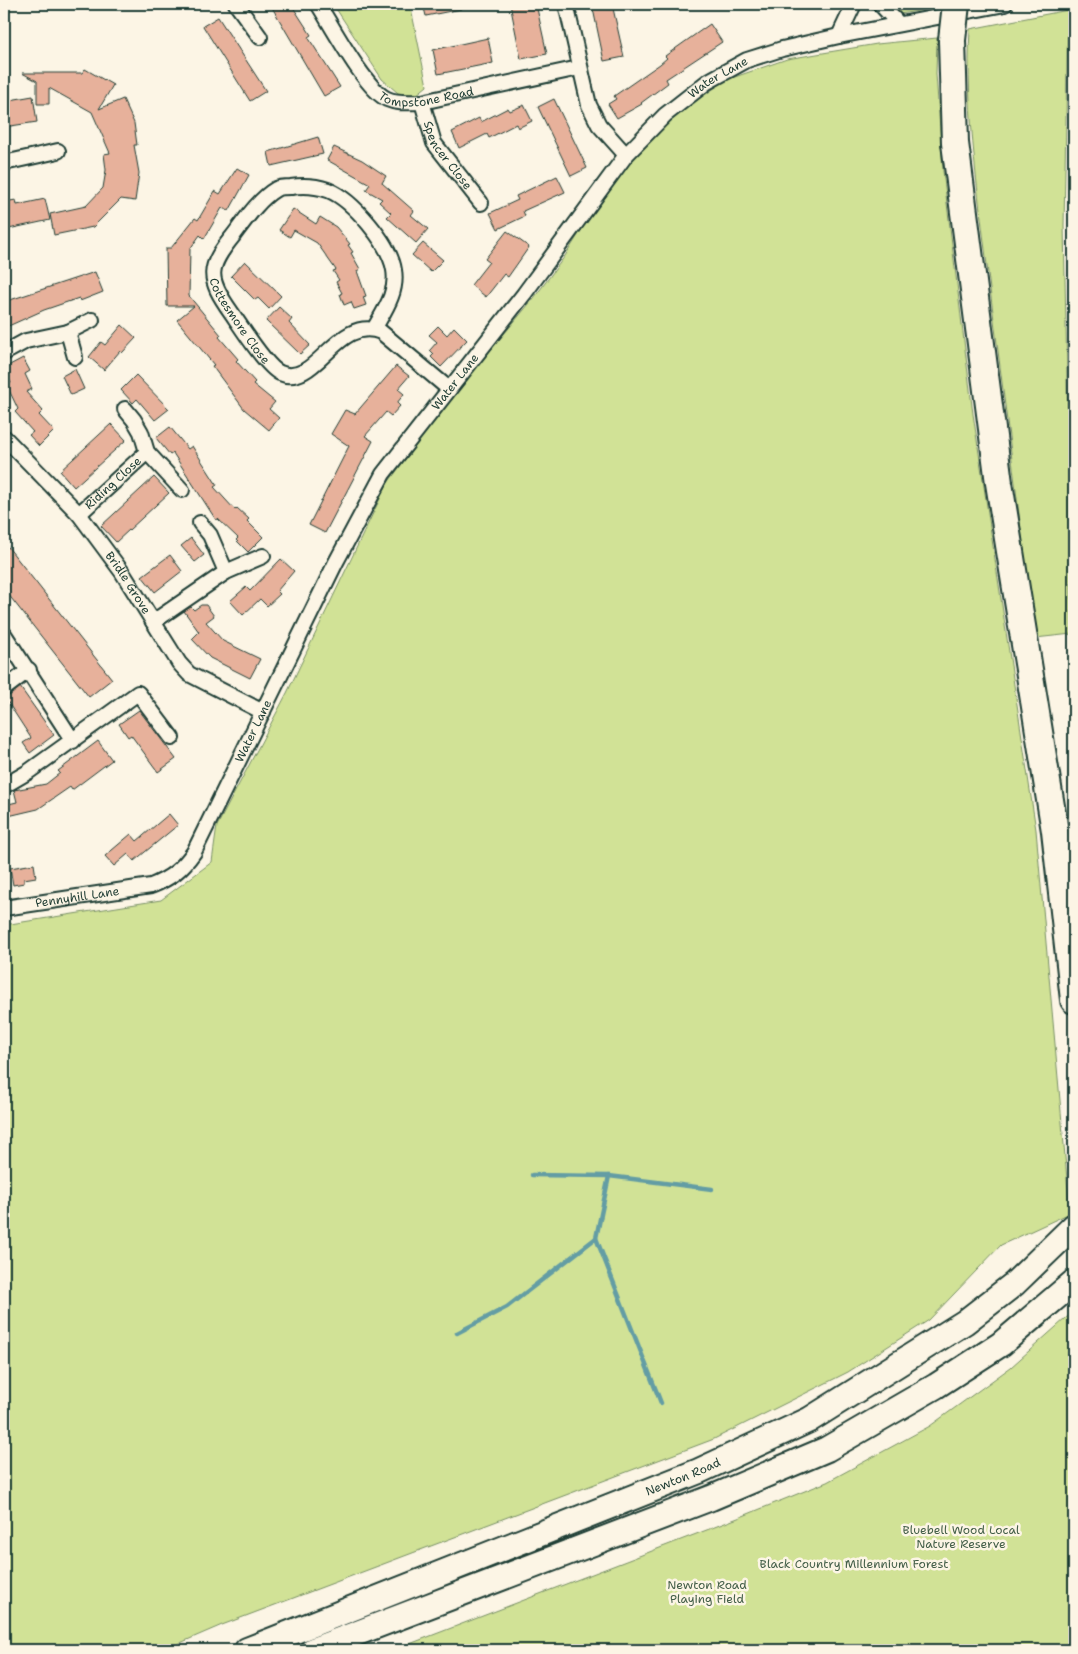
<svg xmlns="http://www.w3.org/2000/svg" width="1078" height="1654" font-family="'Shantell Sans',sans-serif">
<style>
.green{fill:#d1e296;stroke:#789065}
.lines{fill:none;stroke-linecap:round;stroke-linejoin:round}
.stream{stroke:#639da4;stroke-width:4.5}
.building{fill:#e7b19b;stroke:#1f3d34}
.minor-casing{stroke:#1f3d34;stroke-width:18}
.trunk-casing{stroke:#1f3d34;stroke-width:28}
.motorway-casing{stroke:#1f3d34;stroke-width:30}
.minor{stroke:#fcf5e5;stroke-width:14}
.trunk{stroke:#fcf5e5;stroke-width:24}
.motorway{stroke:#fcf5e5;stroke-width:26}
.motorway-bridge-casing{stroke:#1f3d34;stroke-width:30;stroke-linecap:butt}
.motorway-bridge{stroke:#fcf5e5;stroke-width:26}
.labels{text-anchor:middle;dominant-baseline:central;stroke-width:5;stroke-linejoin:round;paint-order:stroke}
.street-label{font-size:12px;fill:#1f3d34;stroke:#fcf5e5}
.park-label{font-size:12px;fill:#435e48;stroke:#fcf5e5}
</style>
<rect width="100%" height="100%" fill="#fcf5e5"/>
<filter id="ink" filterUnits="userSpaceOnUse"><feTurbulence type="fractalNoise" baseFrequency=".02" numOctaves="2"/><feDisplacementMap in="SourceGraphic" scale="10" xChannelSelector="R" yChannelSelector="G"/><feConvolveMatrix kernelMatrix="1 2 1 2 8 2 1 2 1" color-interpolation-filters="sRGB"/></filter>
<g filter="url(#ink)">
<g class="green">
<polygon points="333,4 410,4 427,86 416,95 398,93 382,79"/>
<polygon points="891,4 939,4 938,8 899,14"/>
<path d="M 1068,10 L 1064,225 L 1072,634 L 1035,638 C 1020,522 1005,405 990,289 C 980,207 965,112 970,29 Z"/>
<polygon points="937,38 936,74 943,171 973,414 1036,830 1070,1213 1001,1245 929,1320 848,1372 714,1439 222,1625 164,1650 4,1650 4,925 161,900 212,862 217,826 287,693 387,484 453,395 534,298 565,256 605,192 645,142 686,108 726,80 787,59 877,44"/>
<polygon points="1074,1311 1074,1650 394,1650 738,1518 827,1482 930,1426 1011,1367"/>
</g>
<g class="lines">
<g class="stream">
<polyline points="532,1175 609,1176 712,1189"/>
<polyline points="609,1176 596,1238 661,1403"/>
<polyline points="457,1333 507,1307 596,1238"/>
</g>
</g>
<g class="building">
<polygon points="270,4 291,4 311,35 308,37 340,87 324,96"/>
<polygon points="423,4 460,4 461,9 426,16"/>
<polygon points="510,4 536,4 547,54 521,59"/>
<polygon points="592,4 612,4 624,57 604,61"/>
<polygon points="218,17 266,91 250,101 203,26"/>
<polygon points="710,24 722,42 666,79 668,83 641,103 642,104 617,118 608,104 616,99 614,96 660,64 667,58 665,56"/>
<polygon points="488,38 493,63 438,74 433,50"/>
<polygon points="85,69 113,85 99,109 123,99 134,123 137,145 134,145 139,173 135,201 121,199 93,227 54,235 50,214 86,206 103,188 106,170 104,154 110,153 92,112 49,88 49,104 37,104 37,81 22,73 82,73"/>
<polygon points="33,96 37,122 4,127 4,101"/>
<polygon points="554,99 587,168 571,176 538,107"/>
<polygon points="524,105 532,121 518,128 516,124 489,138 487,134 459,148 452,132 479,118 481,122 508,108 510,111"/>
<polygon points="318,137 323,154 271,166 268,152"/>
<polygon points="334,147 362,160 386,176 382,183 414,211 411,215 428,229 416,243 387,217 391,213 379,202 382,199 366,190 370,184 327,160"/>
<polygon points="237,168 249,175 229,211 222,208 204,239 200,235 190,249 189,296 221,335 219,337 238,359 236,361 255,382 253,384 275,402 269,409 279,418 269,430 244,409 212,366 214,365 177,320 194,306 167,306 166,248 171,248 195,218 198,220 215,191 220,194"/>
<polygon points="557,176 565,192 523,211 525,216 498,229 490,213 518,200 516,196"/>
<polygon points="45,199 50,220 4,230 4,202 16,200 17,205"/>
<polygon points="293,209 316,224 320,217 336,227 350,244 348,245 353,252 351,253 360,269 357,271 366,296 363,297 366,305 354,309 351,302 344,305 340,294 342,293 336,282 339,280 333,271 336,270 317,243 294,230 290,237 279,230"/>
<polygon points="507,231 529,247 508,277 504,274 486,297 471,285 489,262 485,259"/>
<polygon points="423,243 443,260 431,272 412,255"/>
<polygon points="245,261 281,296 269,309 258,298 255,300 231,276"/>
<polygon points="95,272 103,292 80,301 79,298 44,310 4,328 4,302"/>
<polygon points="279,307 292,319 289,323 310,345 300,354 266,321"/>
<polygon points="122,325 136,338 122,353 120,351 104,370 89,357 101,342 105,345"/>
<polygon points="438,326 447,335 454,327 467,340 441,367 431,357 434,354 430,350 437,342 429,335"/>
<polygon points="23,358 30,371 25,374 32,389 26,392 43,411 39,415 54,431 39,446 29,435 33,432 15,412 18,409 7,386 11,383 4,368"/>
<polygon points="396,366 409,376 398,389 404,394 397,403 400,406 391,416 386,412 365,436 373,441 325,533 309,525 349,446 331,434 345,410 355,414"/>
<polygon points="75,369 84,389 71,395 62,376"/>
<polygon points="136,375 169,409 155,420 137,399 133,403 121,390"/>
<polygon points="111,424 126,440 74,487 60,471"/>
<polygon points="170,427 188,449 192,446 217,485 214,487 235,510 237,508 249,519 247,521 263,537 248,552 236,540 238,538 218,519 216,520 173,453 170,455 156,438"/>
<polygon points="154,477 169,493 116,542 101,526"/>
<polygon points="191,538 204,555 195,562 181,546"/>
<polygon points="4,542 112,679 89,697 4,589"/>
<polygon points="170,555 182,571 155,592 142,576"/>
<polygon points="281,559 294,571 277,591 280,594 267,606 260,599 243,615 230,601 246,587 250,591"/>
<polygon points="201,605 206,605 214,616 206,622 223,641 260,659 250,678 210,658 192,639 199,632 184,611 191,607 194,610"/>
<polygon points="20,687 54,735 30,753 23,743 31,738 5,698"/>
<polygon points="139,710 176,759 158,772 131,735 128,737 119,724"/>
<polygon points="98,741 112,760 72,790 70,787 38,809 4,817 4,805 17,802 14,790 46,784 60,773 58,771"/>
<polygon points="169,814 178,825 134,861 128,854 114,866 105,856 131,834 137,841"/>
<polygon points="34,864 36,877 24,879 24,883 13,885 10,868"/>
</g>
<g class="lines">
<defs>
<g id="minor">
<polyline points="236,4 260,37"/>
<path id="s1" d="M 318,4 C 332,26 366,90 387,99 C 398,104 410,102 422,102 L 579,68"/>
<polyline points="566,4 589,105 599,125 626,155"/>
<polyline points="880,4 899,24"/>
<polyline points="839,36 854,4"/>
<path id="s2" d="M 422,102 L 434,143 L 481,203"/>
<polyline points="4,163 58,151"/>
<path id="s3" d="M 374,329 C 384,311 398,292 394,270 C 390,244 353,200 328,190 C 316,186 304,185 291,187 C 287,187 280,187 276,189 C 259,199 245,220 233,236 C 207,268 207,278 231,312 C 240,325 267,368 280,373 C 316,389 337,314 381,332 L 449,389"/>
<polyline points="68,332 75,357"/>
<polyline points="4,353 26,341 68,332 92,320"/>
<polyline points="125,409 134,420 141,432 147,452 182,490"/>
<path id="s4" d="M 4,437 L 79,514 L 122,572 L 179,663 L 189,674 L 263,712"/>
<path id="s5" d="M 79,514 L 147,452"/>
<polyline points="200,523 210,535 226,572"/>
<polyline points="153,622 226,572 263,556"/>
<polyline points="4,634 73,741"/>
<polyline points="4,689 29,670"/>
<polyline points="4,786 28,772 138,693 172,738"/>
<path id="s6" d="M 4,908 L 151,886 C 171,878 182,869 194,852 L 336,562 L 383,474 L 524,294 L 626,155 L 665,115 L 707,82 L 747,60 L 782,49 L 839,36 L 1005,4"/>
</g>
<g id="trunk">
<path id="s7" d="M 247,1650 L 699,1471 L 809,1420 L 965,1322 L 1014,1284 L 1074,1226"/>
<polyline points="313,1650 711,1498 827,1449 936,1386 1001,1344 1074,1282"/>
</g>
<polyline id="motorway" points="952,40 955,143 999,483 1055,831 1074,1000"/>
</defs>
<use href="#minor" class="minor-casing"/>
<use href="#trunk" class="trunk-casing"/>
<use href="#motorway" class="motorway-casing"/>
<use href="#minor" class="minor"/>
<use href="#trunk" class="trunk"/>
<use href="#motorway" class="motorway"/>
<defs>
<polyline id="motorway-bridge" points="952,40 956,4"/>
</defs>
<use href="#motorway-bridge" class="motorway-bridge-casing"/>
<use href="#motorway-bridge" class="motorway-bridge"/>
</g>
</g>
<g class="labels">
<g class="street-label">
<text stroke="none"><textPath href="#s6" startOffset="1149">Water Lane</textPath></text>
<text stroke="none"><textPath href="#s1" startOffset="158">Tompstone Road</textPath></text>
<text stroke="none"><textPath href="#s2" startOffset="60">Spencer Close</textPath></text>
<text stroke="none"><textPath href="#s3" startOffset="385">Cottesmore Close</textPath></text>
<text stroke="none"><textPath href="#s6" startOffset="744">Water Lane</textPath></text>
<text stroke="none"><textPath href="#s5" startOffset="46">Riding Close</textPath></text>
<text stroke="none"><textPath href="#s4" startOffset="192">Bridle Grove</textPath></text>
<text stroke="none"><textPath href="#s6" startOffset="339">Water Lane</textPath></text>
<text stroke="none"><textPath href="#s6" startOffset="74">Pennyhill Lane</textPath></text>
<text stroke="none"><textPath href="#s7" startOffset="469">Newton Road</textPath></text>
</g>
<g class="park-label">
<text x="961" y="1530">Bluebell Wood Local<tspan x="961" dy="14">Nature Reserve</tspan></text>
<text x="854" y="1564">Black Country Millennium Forest</text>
<text x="707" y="1585">Newton Road<tspan x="707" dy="14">Playing Field</tspan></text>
</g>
</g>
<rect width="1078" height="1654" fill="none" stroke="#fcf5e5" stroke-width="20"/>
<rect x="10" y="10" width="1058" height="1634" fill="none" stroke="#1f3d34" stroke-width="2" filter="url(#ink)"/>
</svg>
